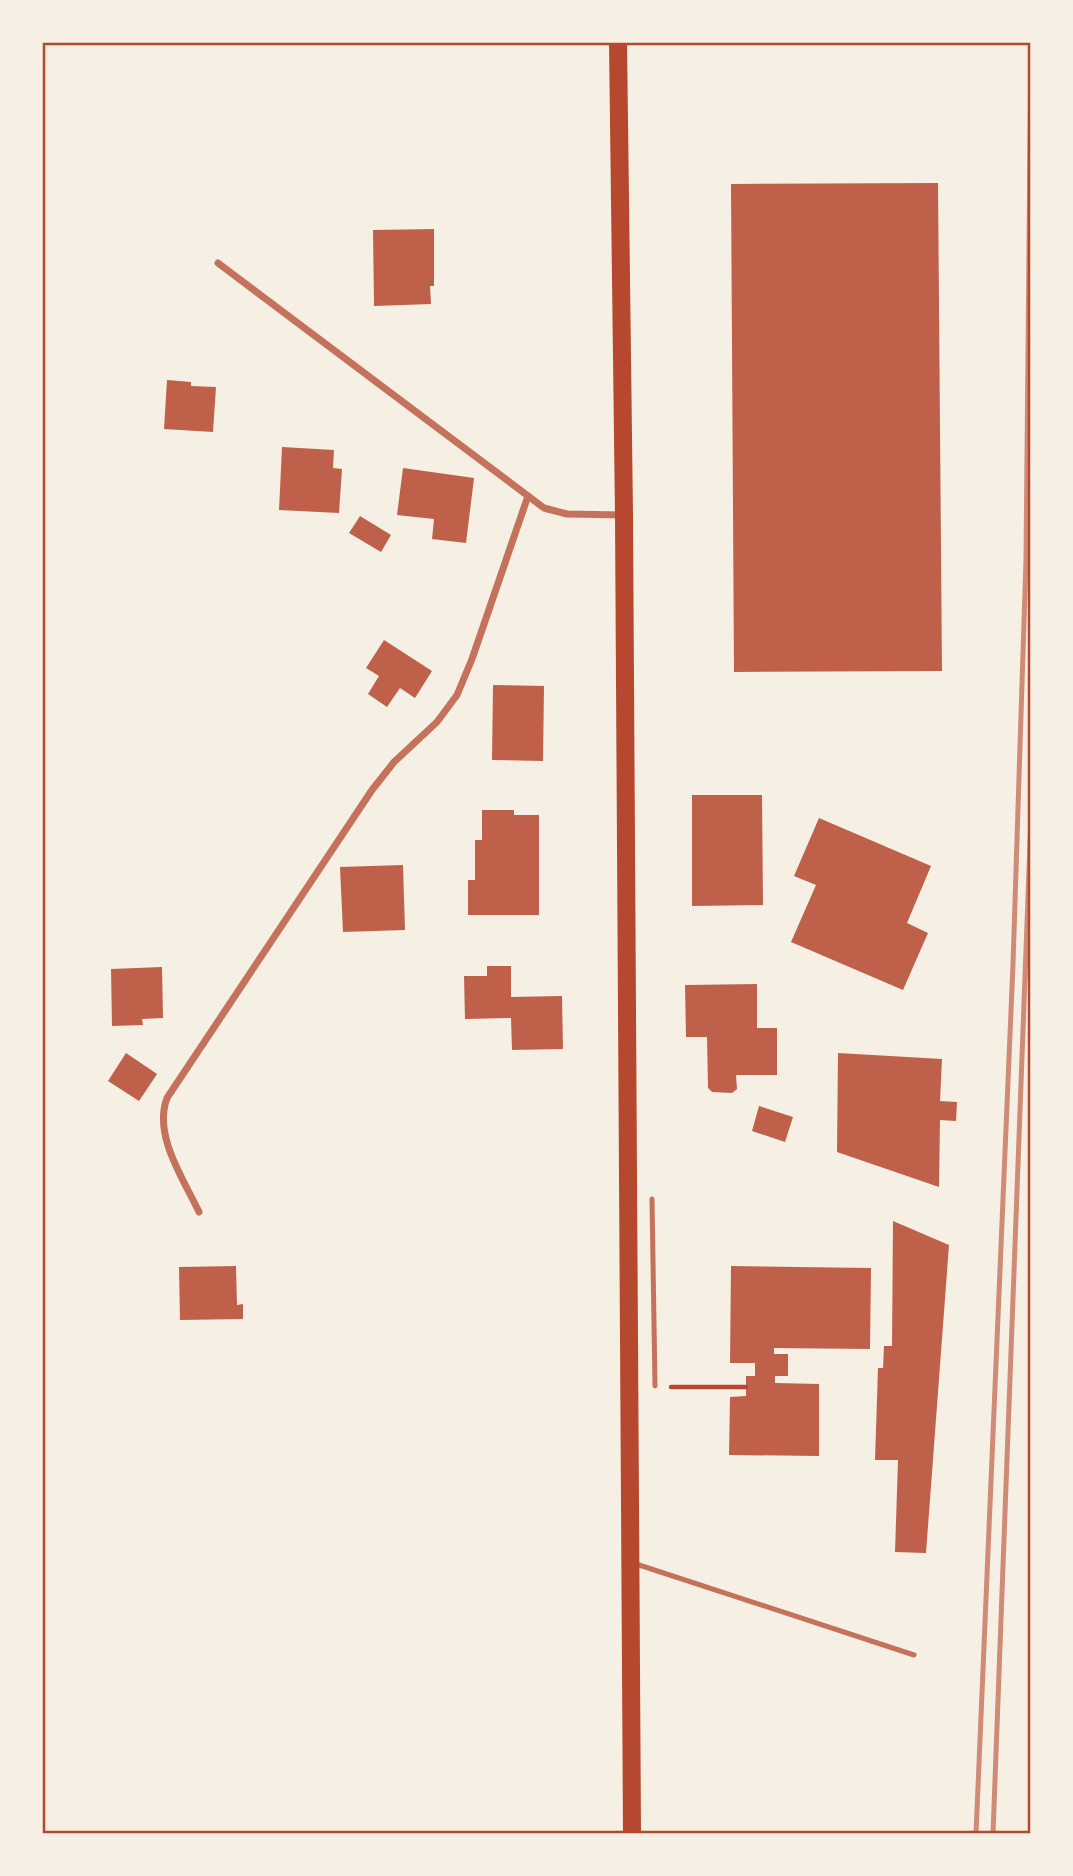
<svg xmlns="http://www.w3.org/2000/svg" width="1073" height="1876" font-family="'Varela Round',sans-serif">
<style>
.building{fill:#bf614a}
.lines{fill:none;stroke-linecap:round;stroke-linejoin:round}
.path{stroke:#b5482f;stroke-width:4.5}
.service{stroke:#c5725c;stroke-width:5}
.minor{stroke:#c5725c;stroke-width:7}
.primary{stroke:#b5482f;stroke-width:18}
.rail{stroke:#cf8b77;stroke-width:5}
.neatline{fill:none;stroke:#b5482f;stroke-width:2.5}
</style>
<rect width="100%" height="100%" fill="#f6efe4"/>
<g class="building">
<polygon points="938,183 942,671 734,672 731,184"/>
<polygon points="434,229 434,286 430,286 431,304 374,306 373,230"/>
<polygon points="167,380 191,382 191,386 216,387 213,432 164,429"/>
<polygon points="282,447 334,450 333,468 342,469 339,513 279,510"/>
<polygon points="403,468 474,478 466,543 432,539 434,519 397,515"/>
<polygon points="360,516 391,535 381,552 349,533"/>
<polygon points="384,640 432,671 415,698 400,688 387,707 368,694 379,676 366,668"/>
<polygon points="493,685 544,686 543,761 492,760"/>
<polygon points="692,795 762,795 763,905 692,906"/>
<polygon points="482,810 514,810 514,815 539,815 539,915 468,915 468,880 475,880 475,840 482,840"/>
<polygon points="819,818 931,866 907,923 928,933 903,990 791,942 816,885 794,876"/>
<polygon points="403,865 405,930 343,932 340,867"/>
<polygon points="487,966 511,966 511,997 562,996 563,1049 512,1050 511,1018 465,1019 464,976 487,976"/>
<polygon points="162,967 163,1018 142,1019 143,1025 112,1026 111,969"/>
<polygon points="757,984 757,1028 777,1028 777,1075 736,1075 737,1089 732,1093 712,1092 708,1088 707,1037 686,1037 685,985"/>
<polygon points="126,1053 157,1074 139,1101 108,1081"/>
<polygon points="838,1053 942,1059 940,1101 957,1102 956,1121 940,1120 939,1187 837,1152"/>
<polygon points="759,1106 793,1117 785,1142 752,1131"/>
<polygon points="893,1221 949,1245 926,1553 895,1552 898,1460 875,1460 878,1368 883,1368 884,1346 892,1346"/>
<polygon points="236,1266 237,1305 243,1304 243,1319 180,1320 179,1267"/>
<polygon points="731,1266 871,1268 870,1349 774,1348 774,1354 788,1354 788,1376 775,1376 775,1383 819,1384 819,1456 729,1455 730,1397 746,1396 746,1376 755,1376 755,1363 730,1363"/>
</g>
<g class="lines">
<polyline class="path" points="671,1387 746,1387"/>
<g class="service">
<polyline points="652,1199 655,1386"/>
<polyline points="633,1563 914,1655"/>
</g>
<g class="minor">
<polyline points="218,263 544,508 567,514 623,515"/>
<path d="M 199,1212 C 183,1178 153,1135 167,1098 L 372,790 L 394,762 L 437,722 L 457,695 L 472,659 L 528,496"/>
</g>
<polyline class="primary" points="618,42 624,515 632,1834"/>
<g class="rail">
<polyline points="976,1834 1013,964 1026,560 1031,42"/>
<polyline points="993,1834 1031,816"/>
</g>
</g>
<rect width="1073" height="1876" fill="none" stroke="#f6efe4" stroke-width="88"/>
<rect x="44" y="44" width="985" height="1788" class="neatline"/>
</svg>
